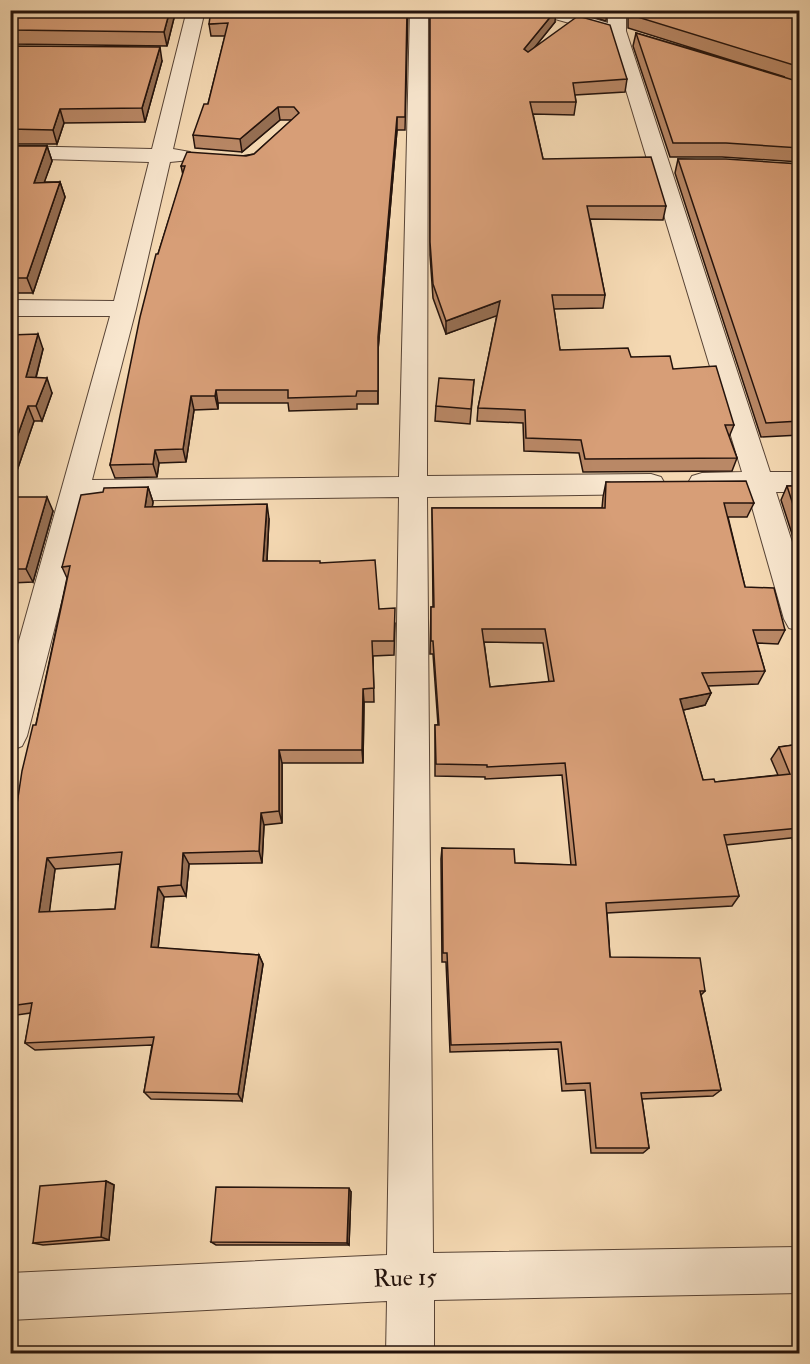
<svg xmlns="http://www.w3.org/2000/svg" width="810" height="1364" font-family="'IM FELL Double Pica',serif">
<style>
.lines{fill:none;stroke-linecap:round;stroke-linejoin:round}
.minor-casing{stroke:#584436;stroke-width:2}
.minor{fill:#f8e6ce;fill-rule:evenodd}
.wall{fill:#b98866;stroke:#24130c;stroke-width:1.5;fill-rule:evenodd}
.shaded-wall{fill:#966f53;stroke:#24130c;stroke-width:1.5}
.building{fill:#d79e77;stroke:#24130c;stroke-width:1.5;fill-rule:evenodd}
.labels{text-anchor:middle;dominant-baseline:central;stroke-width:4.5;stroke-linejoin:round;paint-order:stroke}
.near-street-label{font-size:24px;fill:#24130c;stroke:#f8e6ce}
</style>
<rect width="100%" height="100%" fill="#f5d9b3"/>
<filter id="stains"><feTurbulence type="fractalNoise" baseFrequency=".00333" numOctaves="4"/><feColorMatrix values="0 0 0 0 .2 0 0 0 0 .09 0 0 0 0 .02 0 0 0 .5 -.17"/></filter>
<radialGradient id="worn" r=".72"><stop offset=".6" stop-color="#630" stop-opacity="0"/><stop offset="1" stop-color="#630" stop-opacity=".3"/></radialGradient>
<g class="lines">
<defs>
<g id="minor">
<polygon points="187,10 205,10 173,149 190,152 193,156 190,160 170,162 136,309 92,480 399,477 410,10 428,10 427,476 651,474 661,477 665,484 661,491 651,494 427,497 433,1253 800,1247 800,1293 434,1300 434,1354 386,1354 387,1301 10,1320 10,1273 387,1255 399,497 87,501 27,736 22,746 10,751 10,673 110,316 10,316 10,300 114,301 149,162 10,158 10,146 152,149"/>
<polygon points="535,10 564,10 608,23 608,10 626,10 626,31 770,472 800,472 800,492 776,492 800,567 800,631 789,628 784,619 748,493 702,493 692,490 688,483 692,476 702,473 742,472 609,34 537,14"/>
</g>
</defs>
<use href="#minor" class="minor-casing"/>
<use href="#minor" class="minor"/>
</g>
<g class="wall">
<polygon points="10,10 176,10 167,46 10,44"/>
<polygon points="408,10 405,130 397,130 378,350 378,404 357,404 357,409 289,411 288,403 218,403 218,409 194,410 186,462 159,463 157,477 115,478 110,465 158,254 183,175 181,166 254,154 292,120 280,120 242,152 195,148 193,135 208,104 225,36 211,36 209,24"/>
<polygon points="430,10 555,22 534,48 627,79 625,92 575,95 576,102 574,115 533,114 543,159 666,206 663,220 590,219 605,295 603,308 554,309 560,350 631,357 673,369 734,425 729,437 737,458 732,471 583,472 579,453 524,451 523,423 477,421 478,408 497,315 446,334 433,298 430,255"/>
<polygon points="593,10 607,10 606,21 593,17"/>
<polygon points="628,10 800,10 800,162 722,157 670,157 633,46 636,33 785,77 628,28"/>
<polygon points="10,46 162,61 145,122 64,123 57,144 10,144"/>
<polygon points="10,146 47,146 52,161 44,182 60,182 65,197 33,293 10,293"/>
<polygon points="678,159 800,164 800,435 761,437 675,173"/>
<polygon points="10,335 43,349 36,378 52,393 42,421 34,421 10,491"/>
<polygon points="474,380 470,424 435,421 436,406"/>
<path d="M 606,482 L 754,503 L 747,517 L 728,517 L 745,587 L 785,630 L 778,644 L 757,643 L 765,671 L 758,684 L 708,686 L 711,693 L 705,705 L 683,710 L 703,780 L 715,782 L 778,775 L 771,759 L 779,747 L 800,744 L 800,837 L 726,845 L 739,896 L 732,906 L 607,913 L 610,957 L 705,991 L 701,995 L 721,1090 L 713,1096 L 642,1099 L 649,1148 L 643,1153 L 591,1153 L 585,1090 L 562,1091 L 558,1049 L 450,1052 L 446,962 L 442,962 L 441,859 L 442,848 L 515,863 L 571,865 L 562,775 L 485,779 L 485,777 L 435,776 L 435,725 L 438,725 L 433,654 L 430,654 L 431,607 L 433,607 L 432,508 L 602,508 L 603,497 ZM 484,642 L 543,643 L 549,682 L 490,687 Z"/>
<polygon points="787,486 800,486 800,537 793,537 781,500"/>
<path d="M 148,487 L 153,502 L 152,507 L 269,519 L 267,561 L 320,563 L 379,609 L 395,623 L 394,655 L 373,656 L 374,702 L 364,702 L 363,763 L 282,763 L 282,823 L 264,825 L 262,863 L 189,864 L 186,896 L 164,897 L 158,948 L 259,955 L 263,964 L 242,1101 L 151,1099 L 144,1092 L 152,1045 L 35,1050 L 25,1043 L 31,1013 L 10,1016 L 10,837 L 12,837 L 67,578 L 62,567 ZM 120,864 L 115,909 L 49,912 L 55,869 Z"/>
<polygon points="10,497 53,511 33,582 11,583 10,586"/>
<polygon points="106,1181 114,1185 109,1240 43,1245 33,1243"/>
<polygon points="351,1192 349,1245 216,1245 211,1242"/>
</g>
<g class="shaded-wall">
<polygon points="170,10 176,10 167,46 164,32"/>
<polygon points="556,10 555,22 523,62 524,49"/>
<polygon points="160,47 162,61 145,122 142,108"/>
<polygon points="278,107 280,120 242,152 240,139"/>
<polygon points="60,109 64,123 57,144 53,130"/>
<polygon points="397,117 397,130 378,350 378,404 378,337"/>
<polygon points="47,146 52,161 39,197 34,183"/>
<polygon points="60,182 65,197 33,293 27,278"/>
<polygon points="500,301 499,315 446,334 446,321"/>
<polygon points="38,334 43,349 32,392 26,377"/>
<polygon points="47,378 52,393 42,421 36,406"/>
<polygon points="216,390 218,403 218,409 215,396"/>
<polygon points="191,396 194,410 186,462 183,449"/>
<polygon points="28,406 34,421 10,491 10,457"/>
<polygon points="155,450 159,463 157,477 153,464"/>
<polygon points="148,487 153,502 150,523 145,507"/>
<polygon points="47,497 53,511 33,582 26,569"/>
<polygon points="267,504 269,519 266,576 263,561"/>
<polygon points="363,689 364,702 363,763 362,750"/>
<polygon points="711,693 705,705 675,712 680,699"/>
<polygon points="279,750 282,763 282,823 279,811"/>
<polygon points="261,813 264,825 262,863 259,851"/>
<polygon points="800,830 800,837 793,839"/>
<polygon points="183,853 189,864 186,896 181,885"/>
<polygon points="47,858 55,869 48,923 39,912"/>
<polygon points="158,887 164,897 157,957 151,947"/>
<polygon points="259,955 263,964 242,1101 238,1094"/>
<polygon points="106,1181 114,1185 109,1240 101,1237"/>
<polygon points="349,1188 351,1192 349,1245 347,1243"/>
</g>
<g class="building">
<polygon points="10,10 170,10 164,32 10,30"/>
<polygon points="211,10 407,10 405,117 397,117 378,337 378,391 357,391 356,396 288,398 288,390 216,390 215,396 191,396 183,449 155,450 153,464 110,465 140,317 156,254 158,254 185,166 181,166 187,152 246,156 254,154 299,113 294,107 278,107 240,139 193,135 204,104 208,104 228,23 209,24"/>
<polygon points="430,10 556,10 524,49 528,52 578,16 610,25 627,79 573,83 576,102 530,102 543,159 651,157 666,206 587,206 605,295 552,295 560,350 628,348 631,357 670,356 673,369 716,366 734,425 725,425 737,458 585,459 581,440 526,438 525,410 478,408 500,301 446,321 433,284 430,242"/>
<polygon points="631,10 800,10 800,67 631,15"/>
<polygon points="636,33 800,82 800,148 726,143 673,143"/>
<polygon points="10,46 160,47 142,108 60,109 53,130 10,129"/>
<polygon points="10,146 47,146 34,183 60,182 27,278 10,278"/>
<polygon points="678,159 726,159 800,164 800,351 794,351 800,363 800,421 766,423"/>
<polygon points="38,334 26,377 47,378 36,406 28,406 10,457 10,335"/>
<polygon points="439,378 474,380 471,409 436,406"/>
<path d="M 746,481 L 754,503 L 724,503 L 745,587 L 774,588 L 785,630 L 753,630 L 765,671 L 702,673 L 711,693 L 680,699 L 703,780 L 714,779 L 715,782 L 790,774 L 779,747 L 800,744 L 800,828 L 724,835 L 739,896 L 606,903 L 610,957 L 700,958 L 705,991 L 700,991 L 721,1090 L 641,1093 L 649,1148 L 596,1148 L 590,1083 L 566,1084 L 561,1042 L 451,1045 L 447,953 L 443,953 L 442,848 L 514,849 L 515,863 L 576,865 L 565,763 L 487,767 L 487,765 L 436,764 L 435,725 L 439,725 L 433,641 L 431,641 L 431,607 L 434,607 L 432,508 L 605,508 L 606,482 ZM 482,629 L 545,629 L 554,681 L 490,687 Z"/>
<polygon points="787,486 800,486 800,523 799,523"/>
<path d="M 148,487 L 145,507 L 267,504 L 263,561 L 320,561 L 320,563 L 375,560 L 379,609 L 395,608 L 394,641 L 372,641 L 374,688 L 363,689 L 362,750 L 279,750 L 279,811 L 261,813 L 259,851 L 183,853 L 181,885 L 158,887 L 151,947 L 259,955 L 238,1094 L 144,1092 L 154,1037 L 25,1043 L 32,1003 L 10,1006 L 10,837 L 12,837 L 22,771 L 33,725 L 36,725 L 70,566 L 62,567 L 81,495 L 103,492 L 104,488 ZM 122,852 L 115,909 L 39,912 L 47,858 Z"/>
<polygon points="10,497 47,497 26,569 10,569"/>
<polygon points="106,1181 101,1237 33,1243 40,1186"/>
<polygon points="216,1187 349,1188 347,1243 211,1242"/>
</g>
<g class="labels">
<g class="near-street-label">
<text transform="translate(405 1278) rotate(-2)">Rue 15</text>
</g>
</g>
<rect width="810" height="1364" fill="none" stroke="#f5d9b3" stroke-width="36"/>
<rect x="12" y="12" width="786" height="1340" fill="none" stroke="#24130c" stroke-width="3"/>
<rect x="18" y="18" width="774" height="1328" fill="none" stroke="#24130c" stroke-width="1.5"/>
<rect width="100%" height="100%" filter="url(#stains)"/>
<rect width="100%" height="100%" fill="url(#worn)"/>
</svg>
